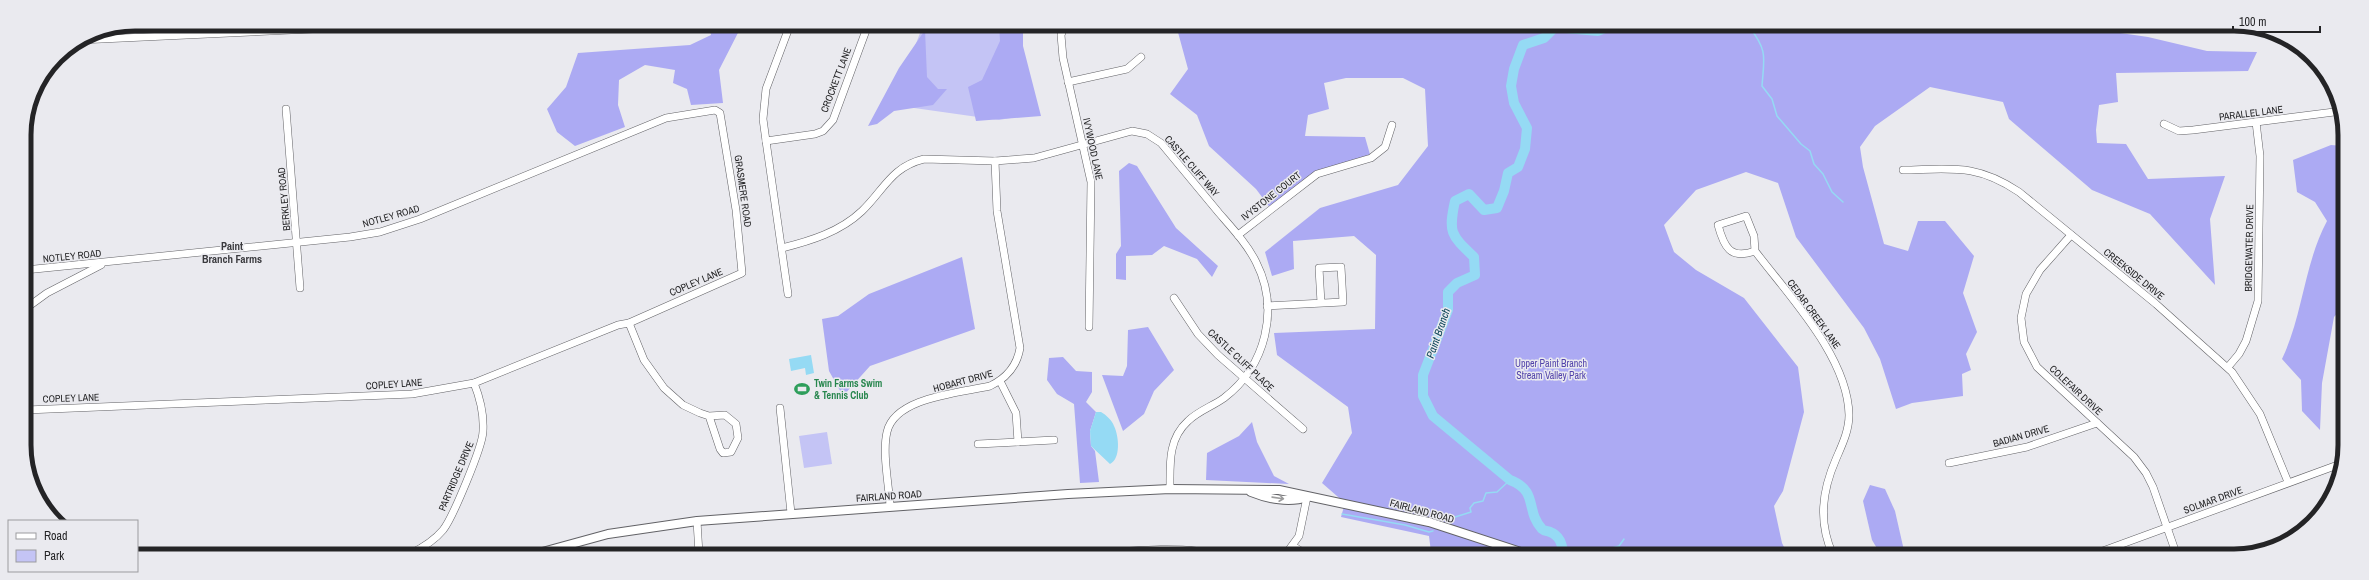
<svg xmlns="http://www.w3.org/2000/svg" width="2369" height="580" font-family="'Archivo Narrow',sans-serif">
<style>
.green{fill:#c4c4f5}
.forest{fill:#acaaf3}
.water{fill:#95daf4}
.lines{fill:none;stroke-linecap:round;stroke-linejoin:round}
.stream{stroke:#95daf4;stroke-width:1.5}
.river{stroke:#95daf4;stroke-width:10}
.minor-casing{stroke:#626266;stroke-width:8}
.major-casing{stroke:#626266;stroke-width:10}
.highway-casing{stroke:#626266;stroke-width:12}
.minor{stroke:#fff;stroke-width:7}
.major{stroke:#fff;stroke-width:8}
.highway{stroke:#fff;stroke-width:10}
.oneway{stroke:#9c9c9d}
.labels{text-anchor:middle;dominant-baseline:central;stroke-width:3;stroke-linejoin:round;paint-order:stroke}
.street-label{font-size:10px;fill:#242426;stroke:#eaeaef}
.park-label{font-size:10px;fill:#5243ab;stroke:#eaeaef}
.leisure-label{font-size:10px;font-weight:bold;fill:#27864d;stroke:#eaeaef;text-anchor:start}
.neighbourhood-label{font-size:11px;font-weight:bold;fill:#3a3a3e;stroke:#eaeaef}
.water-label{font-size:11px;font-style:italic;fill:#0d4759;stroke:#eaeaef}
.rim{fill:none;stroke:#242426;stroke-width:5}
</style>
<rect width="100%" height="100%" fill="#eaeaef"/>
<g class="green">
<polygon points="923,25 1022,25 1021,50 1033,114 999,120 893,105"/>
<polygon points="827,432 832,464 804,468 799,436"/>
</g>
<g class="forest">
<polygon points="709,25 742,25 719,70 723,103 691,105 687,89 673,83 675,70 645,65 619,80 618,105 625,127 575,146 557,132 547,109 566,87 578,53 690,45 711,35"/>
<polygon points="999,25 1023,25 1023,46 1041,116 976,121 968,87 982,80 1000,41"/>
<polygon points="1176,25 2042,26 2051,33 2079,27 2148,37 2207,51 2257,52 2248,71 2116,73 2118,102 2099,105 2096,130 2097,143 2126,144 2148,179 2225,176 2210,219 2215,285 2150,214 2092,190 2009,119 2003,102 1930,87 1875,126 1860,147 1863,167 1884,244 1908,251 1918,221 1945,221 1974,256 1963,293 1977,332 1966,354 1971,370 1962,374 1963,396 1912,403 1896,409 1880,359 1864,328 1796,237 1778,183 1746,172 1696,190 1664,225 1674,252 1696,270 1744,298 1798,367 1804,412 1783,491 1774,506 1782,543 1788,555 1442,555 1431,552 1429,536 1341,517 1345,503 1322,483 1352,433 1348,407 1277,355 1274,333 1375,329 1376,255 1354,236 1293,241 1294,269 1272,276 1265,252 1320,208 1398,185 1428,146 1425,89 1403,78 1346,78 1324,83 1329,109 1308,115 1305,136 1365,137 1371,158 1317,174 1271,209 1256,189 1209,146 1197,115 1170,94 1188,69"/>
<polygon points="925,30 927,77 938,89 947,89 933,105 894,111 877,124 868,126 899,68"/>
<path d="M 2331,145 L 2343,146 L 2343,307 L 2334,317 L 2322,383 L 2320,430 L 2302,411 L 2301,380 L 2282,359 C 2303,315 2304,264 2327,221 L 2315,202 L 2297,192 L 2293,160 Z"/>
<polygon points="1129,163 1137,166 1176,228 1218,266 1212,277 1197,259 1164,246 1152,255 1126,256 1126,280 1116,279 1116,254 1121,246 1119,171"/>
<polygon points="962,257 975,329 870,366 843,396 829,371 822,319 838,316 869,294"/>
<polygon points="1148,327 1174,370 1154,391 1144,414 1123,431 1102,375 1123,376 1127,366 1128,330"/>
<polygon points="1063,357 1076,371 1092,372 1092,392 1086,402 1096,412 1090,431 1091,446 1095,451 1099,482 1080,483 1074,404 1057,394 1047,380 1049,358"/>
<polygon points="1252,422 1257,442 1274,476 1289,484 1206,480 1207,453 1239,436"/>
<polygon points="1870,485 1885,489 1895,511 1905,555 1881,555 1872,540 1863,501"/>
</g>
<g class="water">
<polygon points="811,355 814,373 806,375 805,368 791,371 789,359"/>
<path d="M 1096,412 L 1101,412 C 1106,415 1112,420 1114,426 C 1119,436 1121,459 1110,464 L 1091,446 L 1090,431 Z"/>
</g>
<g class="lines">
<g class="stream">
<polyline points="1532,25 1533,30 1543,28 1544,38"/>
<path d="M 1750,28 C 1768,51 1764,58 1762,86 L 1772,99 L 1777,116 L 1801,144 L 1810,151 L 1814,164 L 1823,174 L 1832,192 L 1843,202"/>
<polyline points="1342,514 1405,525 1429,532 1433,531"/>
<polyline points="1452,518 1471,512 1470,508 1474,503 1483,501 1486,493 1497,492 1510,480"/>
<polyline points="1578,555 1580,555"/>
<polyline points="1609,555 1612,548 1619,546 1624,539"/>
</g>
<g class="river">
<polyline points="1746,26 1750,28 1753,26"/>
<path d="M 1564,555 C 1562,546 1561,536 1550,532 C 1548,531 1544,531 1542,529 C 1525,511 1539,491 1510,480 L 1433,416 L 1423,396 L 1423,375 L 1448,310 L 1448,292 L 1457,283 L 1475,275 L 1474,257 C 1451,235 1448,233 1455,201 L 1469,194 L 1484,210 L 1497,208 L 1504,191 L 1508,173 L 1518,167 L 1525,149 L 1527,128 L 1514,103 L 1511,86 L 1514,69 L 1523,45 L 1544,38 L 1555,27 L 1598,31 L 1610,26"/>
</g>
<defs>
<g id="minor">
<polyline points="790,25 766,89 763,119 766,141 815,134 823,131 833,120 868,25"/>
<polyline points="1065,25 1061,35 1063,58 1091,182 1089,327"/>
<polyline points="80,40 419,24"/>
<polyline points="1068,82 1127,69 1141,57"/>
<polyline points="286,109 300,288"/>
<polyline points="2164,124 2179,131 2193,130 2342,111"/>
<polyline points="766,141 788,294"/>
<path d="M 1903,170 C 1951,169 1976,163 2019,192 L 2156,304 L 2232,372 L 2260,414 L 2288,482"/>
<polyline points="1238,235 1317,174 1371,158 1385,147 1392,125"/>
<polyline points="2071,235 2040,270 2026,294 2021,318 2024,342 2037,367 2134,457 2146,473 2153,487 2177,556"/>
<path d="M 782,248 C 810,241 840,232 862,211 C 884,190 891,167 924,159 L 995,161 L 1034,158 L 1132,131 L 1147,134 L 1161,143 C 1180,166 1200,190 1219,213 C 1232,228 1247,244 1256,262 C 1280,309 1266,366 1224,398 C 1213,406 1198,411 1188,421 C 1168,439 1170,464 1170,489"/>
<path d="M 1755,251 C 1730,260 1724,247 1718,225 L 1746,216 L 1754,236 L 1755,251 C 1789,296 1848,357 1849,415 C 1849,431 1842,445 1836,459 C 1822,491 1818,522 1833,555"/>
<polyline points="25,270 350,237 380,232 420,219 666,118 715,110 720,113 736,210 742,273 629,323 618,325 474,383 412,394 26,410"/>
<polyline points="1174,298 1198,334 1218,355 1303,429"/>
<polyline points="1267,306 1343,302 1341,267 1319,268 1321,303"/>
<polyline points="25,309 47,293 101,265"/>
<polyline points="629,323 644,360 664,388 683,405 700,413 709,416 725,415 736,424 738,438 731,452 723,453 720,449 709,416"/>
<polyline points="2228,367 2239,354 2246,341 2258,301 2260,156 2256,122"/>
<polyline points="1000,381 1016,413 1018,442"/>
<polyline points="780,408 791,513"/>
<polyline points="978,444 1054,440"/>
<polyline points="1949,463 2027,447 2097,423"/>
<path d="M 890,506 C 889,485 882,453 887,432 C 895,397 960,393 990,386 C 1007,378 1017,366 1020,348 L 997,211 L 995,161"/>
<polyline points="697,521 699,554"/>
<polyline points="1293,546 1307,555"/>
<path d="M 410,554 C 422,548 434,541 443,530 C 452,519 483,446 483,431 C 484,414 480,398 474,383"/>
<path d="M 1079,555 C 1118,552 1181,544 1218,555"/>
<polyline points="1285,555 1299,536 1307,497"/>
<polyline points="2089,556 2343,463"/>
</g>
<g id="major">
<path d="M 1251,492 C 1268,499 1290,503 1307,497"/>
<polyline points="535,554 608,534 697,521 1068,494 1170,489 1279,490 1429,522 1530,555"/>
</g>
<polyline id="highway" points="2238,26 2247,26"/>
</defs>
<use href="#minor" class="minor-casing"/>
<use href="#major" class="major-casing"/>
<use href="#highway" class="highway-casing"/>
<use href="#minor" class="minor"/>
<use href="#major" class="major"/>
<use href="#highway" class="highway"/>
</g>
<defs><path id="oneway-shaft" d="M-6 0H5M1.5-3L5.5 0L1.5 3" fill="none" stroke-width="1.6" stroke-linecap="round" stroke-linejoin="round"/></defs>
<use class="oneway" href="#oneway-shaft" transform="translate(1278 498) rotate(8)"/>
<defs>
<symbol id="stadium-bare" viewBox="-9 -9 18 18"><path d="M0-5a6.5 5 0 1 0 0 10a6.5 5 0 1 0 0-10ZM-3.5-1.8h7v3.6h-7Z" fill="#2e9e5b" stroke="#eaeaef" stroke-width="2.5" paint-order="stroke"/></symbol>
</defs>
<g fill-rule="evenodd">
<use href="#stadium-bare" x="791" y="378" width="22" height="22"/>
</g>
<g class="labels">
<g class="street-label">
<text transform="translate(836 80) rotate(-69)">CROCKETT LANE</text>
<text transform="translate(2251 113) rotate(-7)">PARALLEL LANE</text>
<text transform="translate(1093 149) rotate(78)">IVYWOOD LANE</text>
<text transform="translate(1192 166) rotate(49)">CASTLE CLIFF WAY</text>
<text transform="translate(743 191) rotate(82)">GRASMERE ROAD</text>
<text transform="translate(1271 196) rotate(-38)">IVYSTONE COURT</text>
<text transform="translate(284 199) rotate(-95)">BERKLEY ROAD</text>
<text transform="translate(391 216) rotate(-16)">NOTLEY ROAD</text>
<text transform="translate(2249 248) rotate(-89)">BRIDGEWATER DRIVE</text>
<text transform="translate(72 256) rotate(-6)">NOTLEY ROAD</text>
<text transform="translate(2134 274) rotate(39)">CREEKSIDE DRIVE</text>
<text transform="translate(696 282) rotate(-23)">COPLEY LANE</text>
<text transform="translate(1814 314) rotate(54)">CEDAR CREEK LANE</text>
<text transform="translate(1241 360) rotate(43)">CASTLE CLIFF PLACE</text>
<text transform="translate(963 381) rotate(-15)">HOBART DRIVE</text>
<text transform="translate(394 384) rotate(-4)">COPLEY LANE</text>
<text transform="translate(2076 390) rotate(43)">COLEFAIR DRIVE</text>
<text transform="translate(71 398) rotate(-2)">COPLEY LANE</text>
<text transform="translate(2021 436) rotate(-16)">BADIAN DRIVE</text>
<text transform="translate(456 476) rotate(-67)">PARTRIDGE DRIVE</text>
<text transform="translate(889 496) rotate(-4)">FAIRLAND ROAD</text>
<text transform="translate(2213 500) rotate(-20)">SOLMAR DRIVE</text>
<text transform="translate(1422 511) rotate(15)">FAIRLAND ROAD</text>
</g>
<g class="park-label">
<text x="1551" y="363">Upper Paint Branch<tspan x="1551" dy="12">Stream Valley Park</tspan></text>
</g>
<g class="leisure-label">
<text x="814" y="383">Twin Farms Swim<tspan x="814" dy="12">&amp; Tennis Club</tspan></text>
</g>
<g class="neighbourhood-label">
<text x="232" y="246">Paint<tspan x="232" dy="13">Branch Farms</tspan></text>
</g>
<g class="water-label">
<text transform="translate(1438 333) rotate(-71)">Paint Branch</text>
</g>
</g>
<path d="M0 0H2369V580H0ZM135 31H2234A104 104 0 0 1 2338 135V445A104 104 0 0 1 2234 549H135A104 104 0 0 1 31 445V135A104 104 0 0 1 135 31Z" fill="#eaeaef" fill-rule="evenodd"/>
<path class="rim" d="M135 31H2234A104 104 0 0 1 2338 135V445A104 104 0 0 1 2234 549H135A104 104 0 0 1 31 445V135A104 104 0 0 1 135 31Z"/>
<rect x="8" y="520" width="130" height="52" fill="#eaeaef" stroke="#9b9b9f"/>
<rect x="16" y="533" width="20" height="6" fill="#ffffff" stroke="#9b9b9f"/>
<text x="44" y="540" font-size="12" fill="#242426">Road</text>
<rect x="16" y="550" width="20" height="12" fill="#c4c4f5" stroke="#9b9b9f"/>
<text x="44" y="560" font-size="12" fill="#242426">Park</text>
<path d="M2233 26v6h87v-6" fill="none" stroke="#242426" stroke-width="2"/>
<text x="2239" y="26" font-size="12" fill="#242426" stroke="#eaeaef" stroke-width="3" paint-order="stroke">100 m</text>
</svg>
